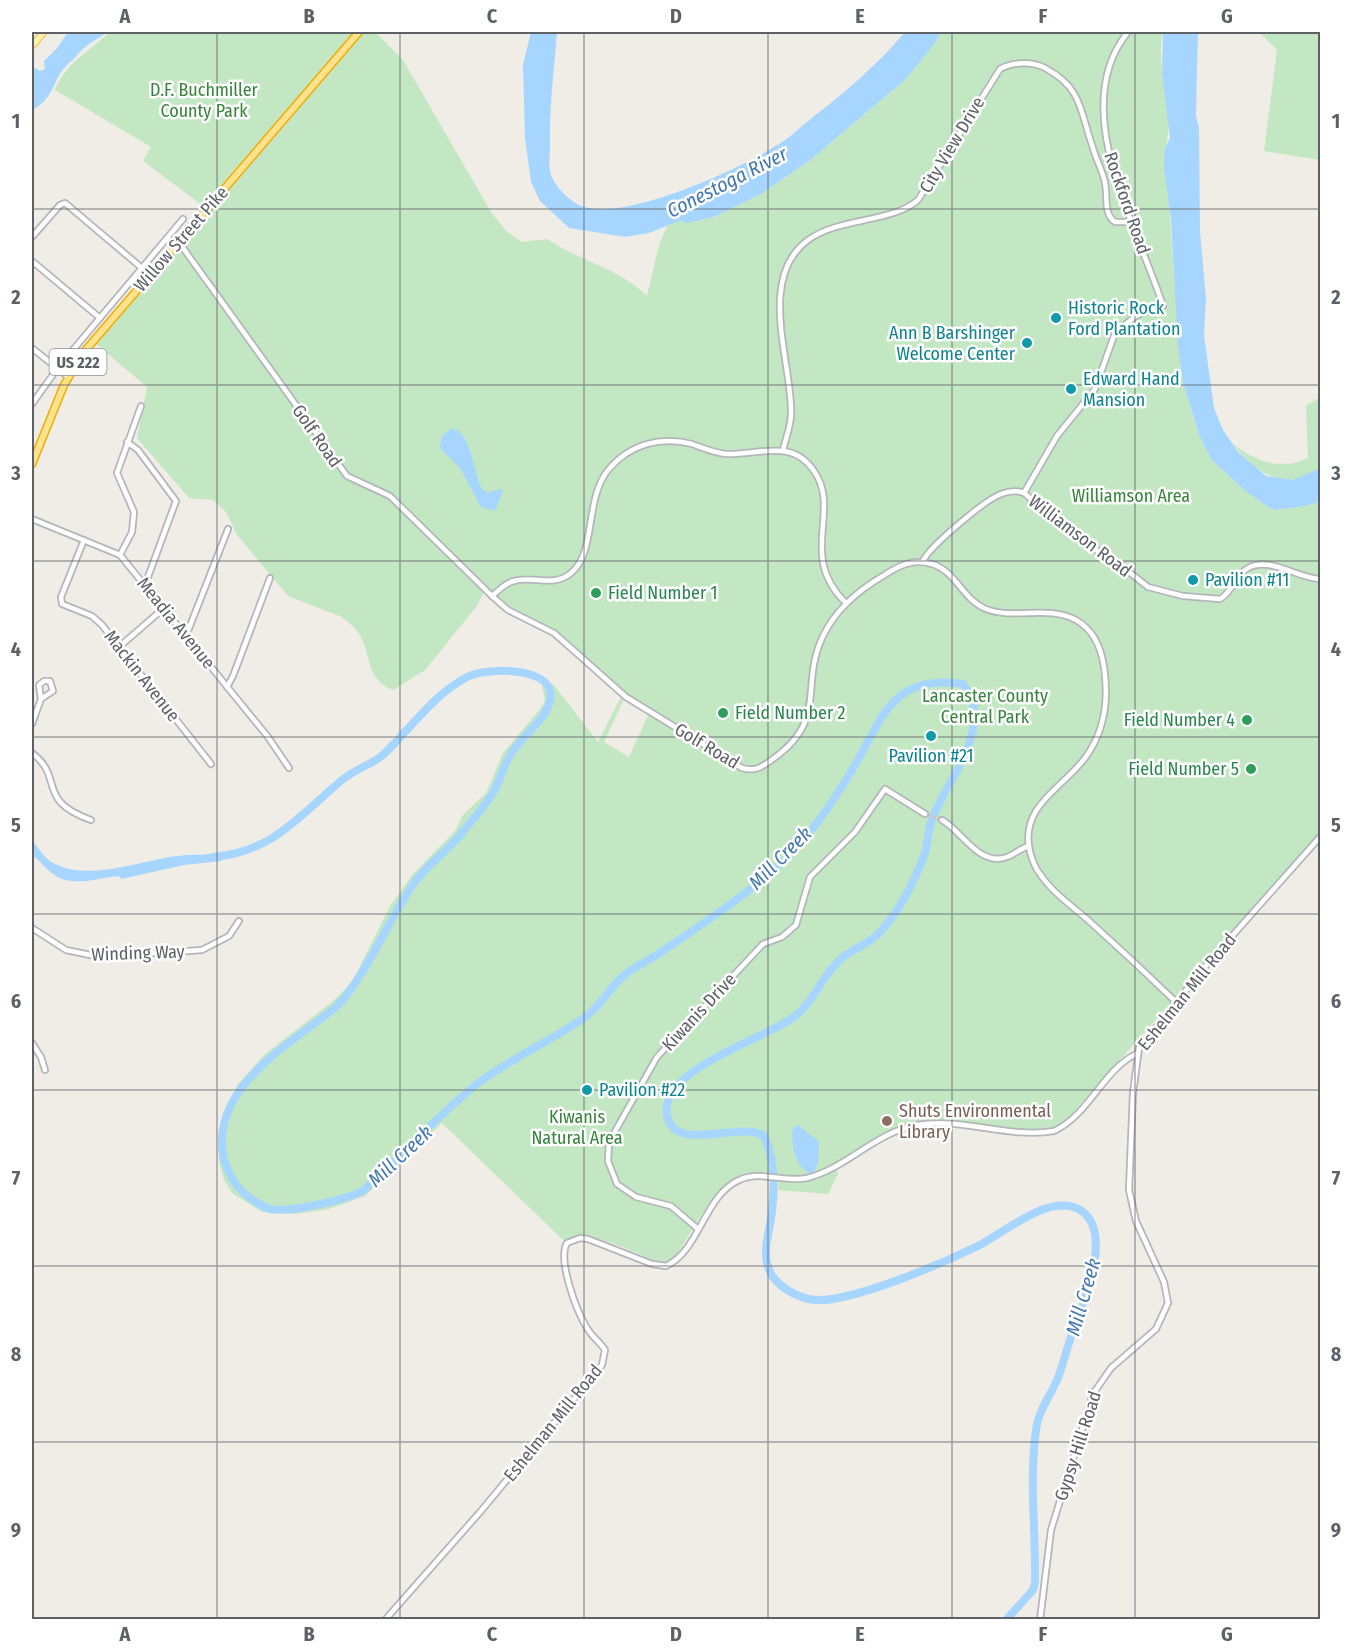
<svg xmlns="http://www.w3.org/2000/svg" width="1352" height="1651" font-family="'Fira Sans Condensed',sans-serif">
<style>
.green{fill:#c2e7c2;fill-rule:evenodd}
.water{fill:#a6d6ff}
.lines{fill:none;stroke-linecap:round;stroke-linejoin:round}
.river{stroke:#a6d6ff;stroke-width:8}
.minor-tunnel{stroke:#cacac5;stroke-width:4.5;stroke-dasharray:4.5 2;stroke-linecap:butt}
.minor-casing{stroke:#b3b6ba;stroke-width:8}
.major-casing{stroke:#f1ca5c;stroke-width:8}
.highway-casing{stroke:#f4ab01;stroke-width:9}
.minor{stroke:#fff;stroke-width:4.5}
.major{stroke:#fff2ab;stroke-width:5}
.highway{stroke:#fde28f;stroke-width:6}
.grid{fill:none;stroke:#5d6166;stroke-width:1.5;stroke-opacity:0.55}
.culture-dot{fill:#0f9aa8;stroke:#fff;stroke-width:2}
.leisure-dot{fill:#2e9e5b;stroke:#fff;stroke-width:2}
.education-dot{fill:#8d6e63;stroke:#fff;stroke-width:2}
.labels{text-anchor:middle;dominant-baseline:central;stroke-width:5;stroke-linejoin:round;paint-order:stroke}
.shield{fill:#fff;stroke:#8e9094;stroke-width:1.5}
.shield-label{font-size:16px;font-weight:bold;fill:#5d6166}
.park-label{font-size:18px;fill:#35843a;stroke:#fff}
.street-label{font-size:18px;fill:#5d6166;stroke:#fff}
.culture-label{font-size:18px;fill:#0d838f;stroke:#fff;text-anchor:start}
.leisure-label{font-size:18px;fill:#27864d;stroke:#fff;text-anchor:start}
.education-label{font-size:18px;fill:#785e54;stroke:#fff;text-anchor:start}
.water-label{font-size:20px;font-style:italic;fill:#4277b1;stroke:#fff}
.neatline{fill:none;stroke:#5d6166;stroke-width:2}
.grid-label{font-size:20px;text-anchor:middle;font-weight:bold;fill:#5d6166}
</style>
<rect width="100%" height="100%" fill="#efede5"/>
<g class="green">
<path d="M 109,32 L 355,32 L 203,206 L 143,161 L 151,147 L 55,90 C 66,62 90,52 109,32 Z"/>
<path d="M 365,32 L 375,32 L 403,60 L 491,212 L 506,231 L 522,242 L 547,239 C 579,261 617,267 647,296 L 659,245 L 667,226 L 679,221 L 688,223 L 714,217 L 761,194 L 809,161 L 898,86 L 935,43 L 941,32 L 1163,32 C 1154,69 1177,113 1165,148 L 1181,375 L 1199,435 L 1211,459 L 1244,490 L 1268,507 L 1275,510 L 1300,507 L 1320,502 L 1320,834 L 1064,1123 C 1037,1139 946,1120 908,1126 C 880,1130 857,1151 835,1165 L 838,1174 L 828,1194 L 778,1190 L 779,1174 C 769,1173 758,1171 747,1174 C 713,1183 695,1230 675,1256 L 665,1263 L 657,1262 C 634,1253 586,1226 565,1242 L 442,1123 L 365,1196 L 329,1209 L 296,1214 L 262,1212 L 232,1193 L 224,1180 L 219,1161 L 218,1143 L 223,1113 L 238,1084 L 265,1054 L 332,1002 L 345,989 L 354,978 L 390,906 L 413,874 L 455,831 L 463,815 L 486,793 L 503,753 L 541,708 L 545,700 L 542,686 L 553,684 L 598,742 L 624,691 L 562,635 L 508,606 L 487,587 L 476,607 L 425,670 L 393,690 C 365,680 372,654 359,634 C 355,627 348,622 342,617 L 288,596 L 237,535 L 226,512 L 213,500 L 189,498 L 137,438 L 147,387 L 95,343 ZM 624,699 L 649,713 L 629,757 L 604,742 Z"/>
<polygon points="1259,32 1320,32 1320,160 1264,151 1277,50"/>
<path d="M 1320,398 L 1320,468 C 1287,500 1251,467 1230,441 C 1251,460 1280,472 1308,458 L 1306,405 Z"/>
</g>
<g class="water">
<path d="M 68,32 L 107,32 C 100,38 90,42 83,49 C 78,53 76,58 70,62 C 52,77 56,98 32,110 L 32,67 L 41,71 L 45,69 L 44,61 L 57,48 Z"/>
<path d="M 531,32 L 557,32 C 554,71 549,110 550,148 C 550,156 548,167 551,175 C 555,186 567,198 577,204 C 617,226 739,169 774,147 C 789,139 800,127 813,117 C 847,91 878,64 905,32 L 941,32 L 935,43 L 905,80 L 809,161 L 761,194 L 714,217 L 688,223 L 679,221 L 649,233 L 625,237 L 569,228 L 540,201 L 531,182 L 525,138 L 523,65 Z"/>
<polygon points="1163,32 1198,32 1196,116 1199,127 1200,232 1206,298 1204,335 1214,408 1223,430 1238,452 1266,476 1293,480 1320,468 1320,502 1300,507 1275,510 1268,507 1244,490 1211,459 1199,435 1183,382 1178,347 1171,221 1164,167 1165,148 1170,138 1162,73"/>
<path d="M 452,428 C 473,434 473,475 483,490 L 487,493 L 499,489 L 503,491 L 495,511 L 481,507 L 460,468 L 440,448 L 442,436 Z"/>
<path d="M 32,840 C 37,846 43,856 50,861 C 86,884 140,860 177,856 C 191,854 210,856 223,851 L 221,861 L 184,865 L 121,879 L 119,876 C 98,878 71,888 53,874 C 46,869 40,861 32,855 Z"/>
<path d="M 798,1125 L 819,1142 L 818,1164 L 813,1173 C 796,1173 790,1142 793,1128 Z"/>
</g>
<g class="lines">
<path class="river" d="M 213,857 C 273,852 299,816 342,780 C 355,769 372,765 384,754 C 411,728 433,695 467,677 C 487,667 562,665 549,704 C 543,723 521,736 511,754 C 504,764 502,776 496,787 C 488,804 473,819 461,834 C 447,851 427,865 414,883 C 389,919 373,961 346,996 L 337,1006 C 301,1036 253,1062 231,1105 C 211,1146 225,1189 267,1208 C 283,1215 349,1199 364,1190 C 402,1155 437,1116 477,1084 C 511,1058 550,1042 585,1017 C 601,1006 608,990 622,977 C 634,966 651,960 664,950 C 711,918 761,886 800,844 C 819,822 837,795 852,770 C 882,721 890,673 963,684 C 970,693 974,701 974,713 C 976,753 943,787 931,822 C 928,832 928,843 925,853 C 915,880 899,911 880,932 C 870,944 854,948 843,957 C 822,974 815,1001 794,1017 C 765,1039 659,1069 667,1115 C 674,1155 740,1120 764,1136 C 775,1159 775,1186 772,1211 C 770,1233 759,1256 773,1277 C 782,1289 800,1299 816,1300 C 853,1302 943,1263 978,1246 C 1004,1233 1050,1192 1080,1210 C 1116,1232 1081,1307 1071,1337 C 1066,1351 1063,1366 1057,1380 C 1050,1396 1038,1412 1036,1430 C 1029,1481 1036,1532 1035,1583 L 1033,1590 L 1006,1620"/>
<polyline class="minor-tunnel" points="925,814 942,820"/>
<defs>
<g id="minor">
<path d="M 1128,32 C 1066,108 1138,227 1163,306 L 1137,315 L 1115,333 L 1095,389 L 1057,436 L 1024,493 L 1081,541 L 1119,564 L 1148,587 L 1183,596 L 1220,599 C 1233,592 1235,575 1248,568 C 1269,556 1297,578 1320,579"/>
<polyline points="32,237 60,205 65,203 149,274"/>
<path d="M 178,241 L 347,476 L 390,496 L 492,596 L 508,610 L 554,633 L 626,697 L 742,768 C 755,772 762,767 773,759 C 829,719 799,686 823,636 C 836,609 857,591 883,576 C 898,566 913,558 932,564 C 956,571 963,600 986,609 C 1015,620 1048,605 1076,620 C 1094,630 1101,647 1104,667 C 1109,700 1105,731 1085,758 C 1062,789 1019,806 1030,852 C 1032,859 1035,868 1040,874 C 1052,892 1072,906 1088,920 C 1118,947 1147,974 1176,1002"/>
<polyline points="32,261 100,318"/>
<polyline points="32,348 68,377"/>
<polyline points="32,404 57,369 183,219"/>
<polyline points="127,442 138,450 176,501 145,585"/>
<path d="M 783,450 C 786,437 792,424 791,410 C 791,361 757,277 808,240 C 840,217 892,223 918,200 L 1000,69 C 1013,62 1032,61 1045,68 C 1083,88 1080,112 1093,148 C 1096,160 1103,171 1105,183 C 1108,197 1103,214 1115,222 L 1133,222"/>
<polyline points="32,519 120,555 268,737 289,768"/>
<polyline points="84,540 61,597 62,604 92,616 102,625 211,764"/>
<polyline points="120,555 132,532 134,512 117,473 141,406"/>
<path d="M 923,561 C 930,546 985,500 1001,494 C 1009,491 1016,490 1024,493"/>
<path d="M 492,596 C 499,590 505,583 514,581 C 534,575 553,588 571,573 C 597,552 584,498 609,469 C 630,444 661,436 692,444 C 703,448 714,453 727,454 C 759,455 792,438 814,471 C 842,511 797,556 846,603"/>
<polyline points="186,636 228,529"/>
<polyline points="119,647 164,608"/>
<polyline points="227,687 233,676 270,578"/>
<polyline points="32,724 41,699 39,685 44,681 50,681 53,691 41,699"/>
<path d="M 32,753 C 65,778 35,800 91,820"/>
<path d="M 942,820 C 962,831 979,867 1007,857 C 1015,854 1021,848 1029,846"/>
<polyline points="32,928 66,950 100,957 202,950 229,936 239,921"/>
<polyline points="32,1043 41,1057 45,1070"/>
<polyline points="698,1229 671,1206 636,1197 617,1184 608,1161 609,1142 657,1057 763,944 782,937 796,925 810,877 855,832 885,789 925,814"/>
<path d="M 385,1620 L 481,1511 L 602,1365 L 605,1350 C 600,1342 592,1337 587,1328 C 577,1312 557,1260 567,1243 L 580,1238 L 588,1239 L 652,1264 L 666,1266 C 700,1250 704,1196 739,1180 C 762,1170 784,1183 807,1178 C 847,1168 876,1132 917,1125 C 962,1117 1010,1139 1054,1131 C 1089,1115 1103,1070 1136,1054"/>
<polyline points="1040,1620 1051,1530 1093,1394 1111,1368 1156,1329 1168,1303 1164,1282 1136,1221 1129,1190 1133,1093 1139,1048 1209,962 1320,837"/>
</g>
<polyline id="major" points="32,46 44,32"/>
<polyline id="highway" points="32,464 64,385 84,352 359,32"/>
</defs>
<use href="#minor" class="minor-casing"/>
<use href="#major" class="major-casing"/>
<use href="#highway" class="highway-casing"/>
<use href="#minor" class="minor"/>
<use href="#major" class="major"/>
<use href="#highway" class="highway"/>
</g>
<path class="grid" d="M 217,32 L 217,1620M 400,32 L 400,1620M 584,32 L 584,1620M 768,32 L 768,1620M 952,32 L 952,1620M 1135,32 L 1135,1620M 32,209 L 1320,209M 32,385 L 1320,385M 32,561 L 1320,561M 32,737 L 1320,737M 32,914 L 1320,914M 32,1090 L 1320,1090M 32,1266 L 1320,1266M 32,1442 L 1320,1442"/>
<g class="culture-dot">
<circle cx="1056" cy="318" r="6"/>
<circle cx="1027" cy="343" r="6"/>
<circle cx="1071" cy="389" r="6"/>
<circle cx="1193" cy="580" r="6"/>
<circle cx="931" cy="736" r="6"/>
<circle cx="587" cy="1090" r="6"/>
</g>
<g class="leisure-dot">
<circle cx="596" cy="593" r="6"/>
<circle cx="723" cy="713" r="6"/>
<circle cx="1247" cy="720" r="6"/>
<circle cx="1251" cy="769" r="6"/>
</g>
<circle class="education-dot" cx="887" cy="1121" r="6"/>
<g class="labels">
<rect class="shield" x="49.5" y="349" width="57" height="26" rx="4.5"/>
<g class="shield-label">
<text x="78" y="362">US 222</text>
</g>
<g class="park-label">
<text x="204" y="90">D.F. Buchmiller<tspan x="204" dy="21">County Park</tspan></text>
<text x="1131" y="496">Williamson Area</text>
<text x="985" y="696">Lancaster County<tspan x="985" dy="21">Central Park</tspan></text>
<text x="577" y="1117">Kiwanis<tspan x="577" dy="21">Natural Area</tspan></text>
</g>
<g class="street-label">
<text transform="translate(952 145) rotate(-59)">City View Drive</text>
<text transform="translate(1127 203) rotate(71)">Rockford Road</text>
<text transform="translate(181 239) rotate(-49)">Willow Street Pike</text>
<text transform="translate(317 436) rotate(55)">Golf Road</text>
<text transform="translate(1080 536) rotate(37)">Williamson Road</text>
<text transform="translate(176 623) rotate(51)">Meadia Avenue</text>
<text transform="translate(142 676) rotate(52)">Mackin Avenue</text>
<text transform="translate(707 746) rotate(31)">Golf Road</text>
<text transform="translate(138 953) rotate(-2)">Winding Way</text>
<text transform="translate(1187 992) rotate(-51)">Eshelman Mill Road</text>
<text transform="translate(699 1012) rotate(-47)">Kiwanis Drive</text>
<text transform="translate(553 1423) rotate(-51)">Eshelman Mill Road</text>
<text transform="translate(1078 1446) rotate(-72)">Gypsy Hill Road</text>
</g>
<g class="culture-label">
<text x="1068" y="308">Historic Rock<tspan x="1068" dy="21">Ford Plantation</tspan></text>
<text x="1015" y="333" text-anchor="end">Ann B Barshinger<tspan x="1015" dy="21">Welcome Center</tspan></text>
<text x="1083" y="379">Edward Hand<tspan x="1083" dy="21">Mansion</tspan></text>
<text x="1205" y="580">Pavilion #11</text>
<text x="931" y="756" text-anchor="middle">Pavilion #21</text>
<text x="599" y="1090">Pavilion #22</text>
</g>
<g class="leisure-label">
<text x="608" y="593">Field Number 1</text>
<text x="735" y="713">Field Number 2</text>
<text x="1235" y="720" text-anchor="end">Field Number 4</text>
<text x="1239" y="769" text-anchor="end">Field Number 5</text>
</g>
<g class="education-label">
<text x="899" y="1111">Shuts Environmental<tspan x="899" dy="21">Library</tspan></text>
</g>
<g class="water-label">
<text transform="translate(727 182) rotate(-27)">Conestoga River</text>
<text transform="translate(780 858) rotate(-45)">Mill Creek</text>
<text transform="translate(400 1156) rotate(-43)">Mill Creek</text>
<text transform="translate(1083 1297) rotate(-74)">Mill Creek</text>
</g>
</g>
<rect width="1352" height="1651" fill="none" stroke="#ffffff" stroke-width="66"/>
<rect x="33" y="33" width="1286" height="1585" class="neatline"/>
<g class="grid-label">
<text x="125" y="23">A</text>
<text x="309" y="23">B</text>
<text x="492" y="23">C</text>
<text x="676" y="23">D</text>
<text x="860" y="23">E</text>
<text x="1043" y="23">F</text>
<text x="1227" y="23">G</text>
<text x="16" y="128">1</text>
<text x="1336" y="128">1</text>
<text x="16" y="304">2</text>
<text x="1336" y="304">2</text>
<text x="16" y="480">3</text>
<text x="1336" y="480">3</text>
<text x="16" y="656">4</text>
<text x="1336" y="656">4</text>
<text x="16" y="832">5</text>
<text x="1336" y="832">5</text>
<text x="16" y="1008">6</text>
<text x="1336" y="1008">6</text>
<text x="16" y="1185">7</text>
<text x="1336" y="1185">7</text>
<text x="16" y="1361">8</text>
<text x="1336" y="1361">8</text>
<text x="16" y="1537">9</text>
<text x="1336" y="1537">9</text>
<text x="125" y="1641">A</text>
<text x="309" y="1641">B</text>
<text x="492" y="1641">C</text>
<text x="676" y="1641">D</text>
<text x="860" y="1641">E</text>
<text x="1043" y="1641">F</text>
<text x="1227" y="1641">G</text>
</g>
</svg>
